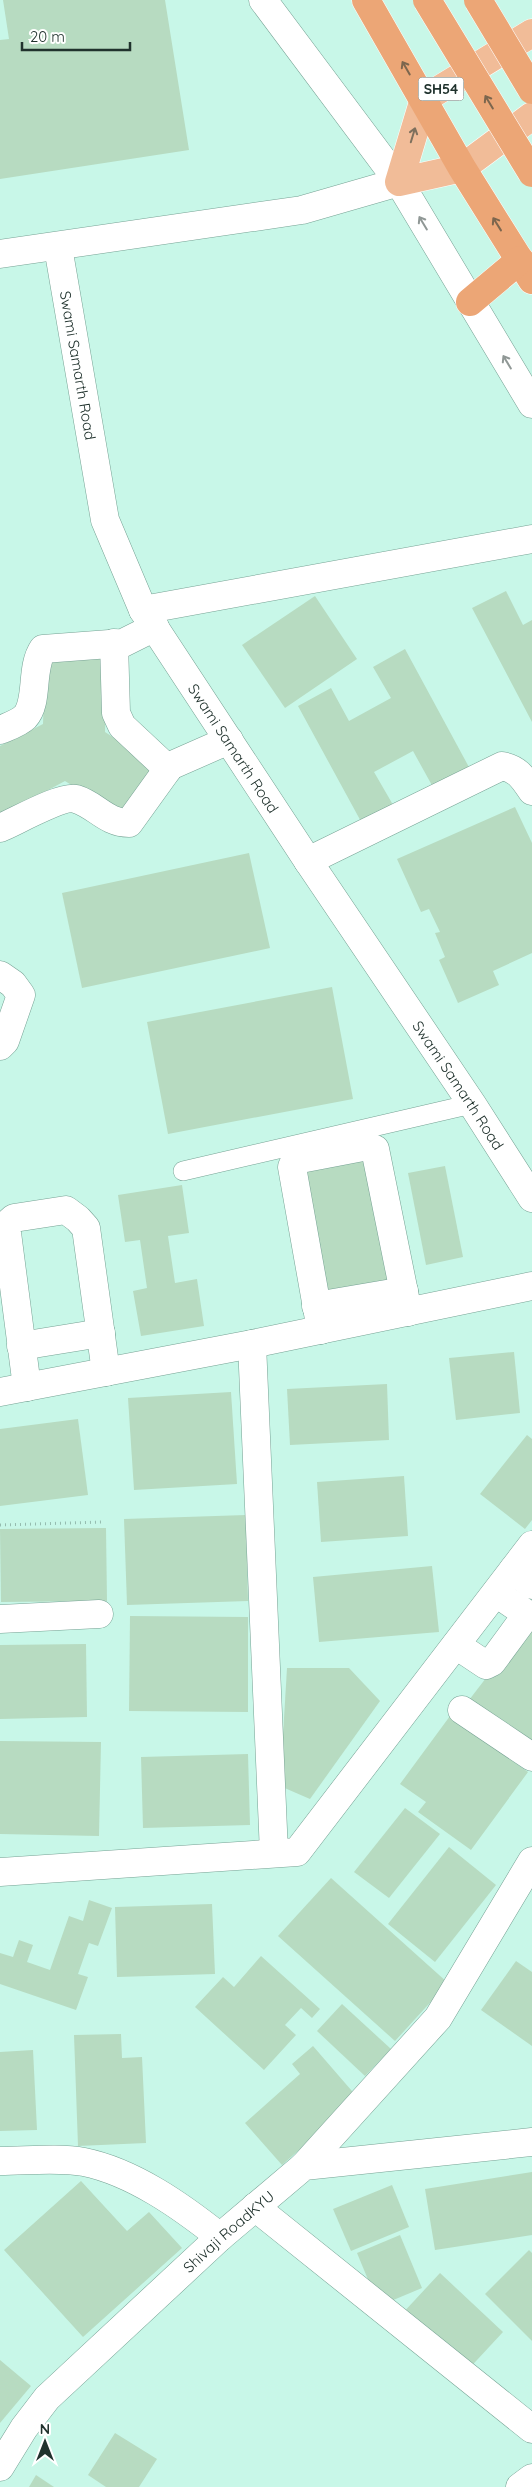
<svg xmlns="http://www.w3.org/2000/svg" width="532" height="2487" font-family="Quicksand,sans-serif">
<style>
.building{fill:#b7dbc1}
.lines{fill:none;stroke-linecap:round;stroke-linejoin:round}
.service-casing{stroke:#76a294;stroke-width:20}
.minor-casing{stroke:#76a294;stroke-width:29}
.tertiary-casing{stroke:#76a294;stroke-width:29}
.primary-casing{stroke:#fff;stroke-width:29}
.trunk-casing{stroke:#fff;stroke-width:29}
.path{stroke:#95bbaf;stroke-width:3;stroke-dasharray:1 4;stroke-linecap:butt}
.service{stroke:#fff;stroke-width:19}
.minor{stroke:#fff;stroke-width:28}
.tertiary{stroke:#fff;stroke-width:28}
.primary{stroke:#f1bc98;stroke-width:28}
.trunk{stroke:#eca676;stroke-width:28}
.trunk-bridge-casing{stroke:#fff;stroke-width:29;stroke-linecap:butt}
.trunk-bridge{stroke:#eca676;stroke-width:28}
.oneway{stroke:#7c664e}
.oneway2{stroke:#7e705d}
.oneway3{stroke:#909896}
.labels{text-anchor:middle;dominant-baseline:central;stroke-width:5;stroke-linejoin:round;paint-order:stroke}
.shield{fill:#fff;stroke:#63706c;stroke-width:1}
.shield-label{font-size:14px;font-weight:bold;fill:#20322d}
.street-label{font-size:15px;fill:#20322d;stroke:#fff}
</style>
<rect width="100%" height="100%" fill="#c8f7e8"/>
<g class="building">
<polygon points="3,0 165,0 189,150 0,179 0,40 9,39"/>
<polygon points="506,591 523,625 532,620 532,722 472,608"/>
<polygon points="315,596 357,659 285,708 242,645"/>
<polygon points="405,649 470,769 434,789 413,751 374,772 396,810 364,827 298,706 331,688 349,721 391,698 373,667"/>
<polygon points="45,657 107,659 105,732 158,766 124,818 65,781 0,816 0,746 43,724"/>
<polygon points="515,807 532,843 532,953 493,971 499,985 458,1003 439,960 445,957 435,933 440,932 429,909 421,912 397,859"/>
<polygon points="249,853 270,948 82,988 62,893"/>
<polygon points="332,987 353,1099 168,1134 147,1022"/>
<polygon points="371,1152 396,1287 322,1298 298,1167"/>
<polygon points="445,1166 463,1257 426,1265 408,1173"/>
<polygon points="182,1185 189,1233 168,1236 175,1283 197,1279 204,1326 141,1336 133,1291 147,1288 140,1240 125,1242 118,1195"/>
<polygon points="514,1352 520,1413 456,1420 449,1358"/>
<polygon points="387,1384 389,1440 290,1445 287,1389"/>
<polygon points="231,1392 237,1484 134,1490 128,1398"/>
<polygon points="78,1419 88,1495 0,1506 0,1429"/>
<polygon points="527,1435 532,1439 532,1520 525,1529 480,1494"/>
<polygon points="404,1476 408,1536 321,1542 317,1482"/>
<polygon points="246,1515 248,1601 127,1605 124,1519"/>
<polygon points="106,1528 107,1601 1,1602 0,1529"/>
<polygon points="432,1566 439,1632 319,1642 313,1577"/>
<polygon points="130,1616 248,1617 248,1712 129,1711"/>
<polygon points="532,1618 532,1750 466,1704"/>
<polygon points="86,1644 87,1717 0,1719 0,1645"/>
<polygon points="287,1668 349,1668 380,1701 310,1799 280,1786"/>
<polygon points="450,1716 528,1772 471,1850 418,1812 426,1802 400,1784"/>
<polygon points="0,1741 101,1742 99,1836 0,1834"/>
<polygon points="248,1754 250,1825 143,1828 141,1757"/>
<polygon points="405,1808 440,1834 389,1898 354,1872"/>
<polygon points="449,1847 496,1885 435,1962 388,1924"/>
<polygon points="331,1878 448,1983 395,2041 278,1936"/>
<polygon points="89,1900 112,1908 98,1946 89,1943 78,1974 88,1977 76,2010 0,1984 0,1953 13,1957 19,1940 33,1945 27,1962 50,1970 69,1916 83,1921"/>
<polygon points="212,1904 215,1974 117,1977 115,1907"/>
<polygon points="261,1956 320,2009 312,2018 301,2008 285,2025 296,2035 264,2070 195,2007 223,1977 234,1987"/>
<polygon points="516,1961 532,1972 532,2046 481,2010"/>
<polygon points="342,2004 391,2049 365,2076 317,2031"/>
<polygon points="121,2034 122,2058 142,2057 146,2143 78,2146 74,2035"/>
<polygon points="313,2046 358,2098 282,2165 245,2123 300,2074 292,2064"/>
<polygon points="33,2050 37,2130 0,2131 0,2052"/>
<polygon points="532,2172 532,2235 435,2250 425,2189"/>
<polygon points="81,2181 127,2231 149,2212 182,2248 83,2337 4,2250"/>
<polygon points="392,2185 409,2227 351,2251 333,2209"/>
<polygon points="400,2235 422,2288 379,2306 357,2253"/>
<polygon points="529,2250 532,2253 532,2341 485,2294"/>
<polygon points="440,2273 503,2332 464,2374 401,2315"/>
<polygon points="0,2360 31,2386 0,2423"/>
<polygon points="115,2433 157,2459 139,2487 106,2487 88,2475"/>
<polygon points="36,2475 54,2487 29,2487"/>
</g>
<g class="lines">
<defs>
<polyline id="service" points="183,1171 472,1104"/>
<g id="minor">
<path id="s1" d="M 58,247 L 105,520 L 143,610 L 308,861 L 472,1104 L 532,1198"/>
<polyline points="143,610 532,539"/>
<polyline points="114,643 116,713 122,726 168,769"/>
<path d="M 0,730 C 7,727 19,723 25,717 C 39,702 30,668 43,649 L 123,643 L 155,627"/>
<path d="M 0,828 C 15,822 62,795 76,799 C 96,805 106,823 129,823 L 170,766 L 229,740"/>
<path d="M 308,861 L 502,766 C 518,769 523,778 532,791"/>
<polyline points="0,975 13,984 21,995 5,1041 0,1046"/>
<polyline points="316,1306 404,1291"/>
<polyline points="321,1330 292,1167 295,1160 368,1146 375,1149 408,1312"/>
<polyline points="252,1344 274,1853"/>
<polyline points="21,1346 101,1333"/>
<polyline points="27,1387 6,1225 14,1218 66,1210 78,1219 86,1228 106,1372"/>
<polyline points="0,1392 252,1344 532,1286"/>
<polyline points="513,1570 532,1585"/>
<polyline points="0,1619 99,1614"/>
<polyline points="456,1645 486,1665 492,1662 525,1617 524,1612 496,1593"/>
<polyline points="462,1710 532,1757"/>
<polyline points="0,1872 297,1852 532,1545"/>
<path d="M 0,2161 C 27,2161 57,2157 84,2162 C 133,2172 181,2206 220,2237"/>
<polyline points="255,2207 532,2429"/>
<polyline points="520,2487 532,2478"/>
</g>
<g id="tertiary">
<polyline points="263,0 399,182 532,404"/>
<polyline points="0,254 302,210 399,182"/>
<polyline points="304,2166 438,2018 532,1861"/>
<path id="s2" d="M 0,2467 L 24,2428 L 47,2398 L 220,2237 L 304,2166 L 532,2142"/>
</g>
<polyline id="primary" points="532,33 424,99 399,182 462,168 532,116"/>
<g id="trunk">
<polyline points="366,0 462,168 532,280"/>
<polyline points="470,302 520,260"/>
</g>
</defs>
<use href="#service" class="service-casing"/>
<use href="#minor" class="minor-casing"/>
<use href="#tertiary" class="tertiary-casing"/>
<use href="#primary" class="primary-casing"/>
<use href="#trunk" class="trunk-casing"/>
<polyline class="path" points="0,1525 103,1522"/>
<use href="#service" class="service"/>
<use href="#minor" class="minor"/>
<use href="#tertiary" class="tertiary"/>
<use href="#primary" class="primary"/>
<use href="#trunk" class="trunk"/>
<defs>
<g id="trunk-bridge">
<polyline points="427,0 532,173"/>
<polyline points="478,0 532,90"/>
</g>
</defs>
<use href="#trunk-bridge" class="trunk-bridge-casing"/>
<use href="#trunk-bridge" class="trunk-bridge"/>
</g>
<defs><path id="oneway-shaft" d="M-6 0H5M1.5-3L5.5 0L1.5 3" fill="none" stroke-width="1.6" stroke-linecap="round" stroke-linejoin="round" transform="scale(1.25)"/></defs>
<g class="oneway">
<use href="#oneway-shaft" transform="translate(406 68) rotate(-120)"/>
<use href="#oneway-shaft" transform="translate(489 102) rotate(-121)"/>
<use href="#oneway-shaft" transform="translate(497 224) rotate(-122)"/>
</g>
<use class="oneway2" href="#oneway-shaft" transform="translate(413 135) rotate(-73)"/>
<g class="oneway3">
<use href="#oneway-shaft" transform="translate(423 223) rotate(-121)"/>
<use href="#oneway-shaft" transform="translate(507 362) rotate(-121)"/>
</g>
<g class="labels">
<rect class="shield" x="418.5" y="77.5" width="45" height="23" rx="4"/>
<g class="shield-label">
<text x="441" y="89">SH54</text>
</g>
<g class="street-label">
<text stroke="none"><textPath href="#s1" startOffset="120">Swami Samarth Road</textPath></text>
<text stroke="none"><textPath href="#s1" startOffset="540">Swami Samarth Road</textPath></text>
<text stroke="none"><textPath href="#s1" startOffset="945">Swami Samarth Road</textPath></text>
<text stroke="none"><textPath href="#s2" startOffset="330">Shivaji RoadKYU</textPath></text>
</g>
</g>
<g transform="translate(45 2442)" stroke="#ffffff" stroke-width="4" paint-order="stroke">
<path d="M0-4L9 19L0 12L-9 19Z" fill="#20322d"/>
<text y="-8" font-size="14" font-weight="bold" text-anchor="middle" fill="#20322d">N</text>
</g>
<path d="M22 42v8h108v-8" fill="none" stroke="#20322d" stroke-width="2.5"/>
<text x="30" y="42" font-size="15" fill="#20322d" stroke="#ffffff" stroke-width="4" paint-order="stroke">20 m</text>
</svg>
